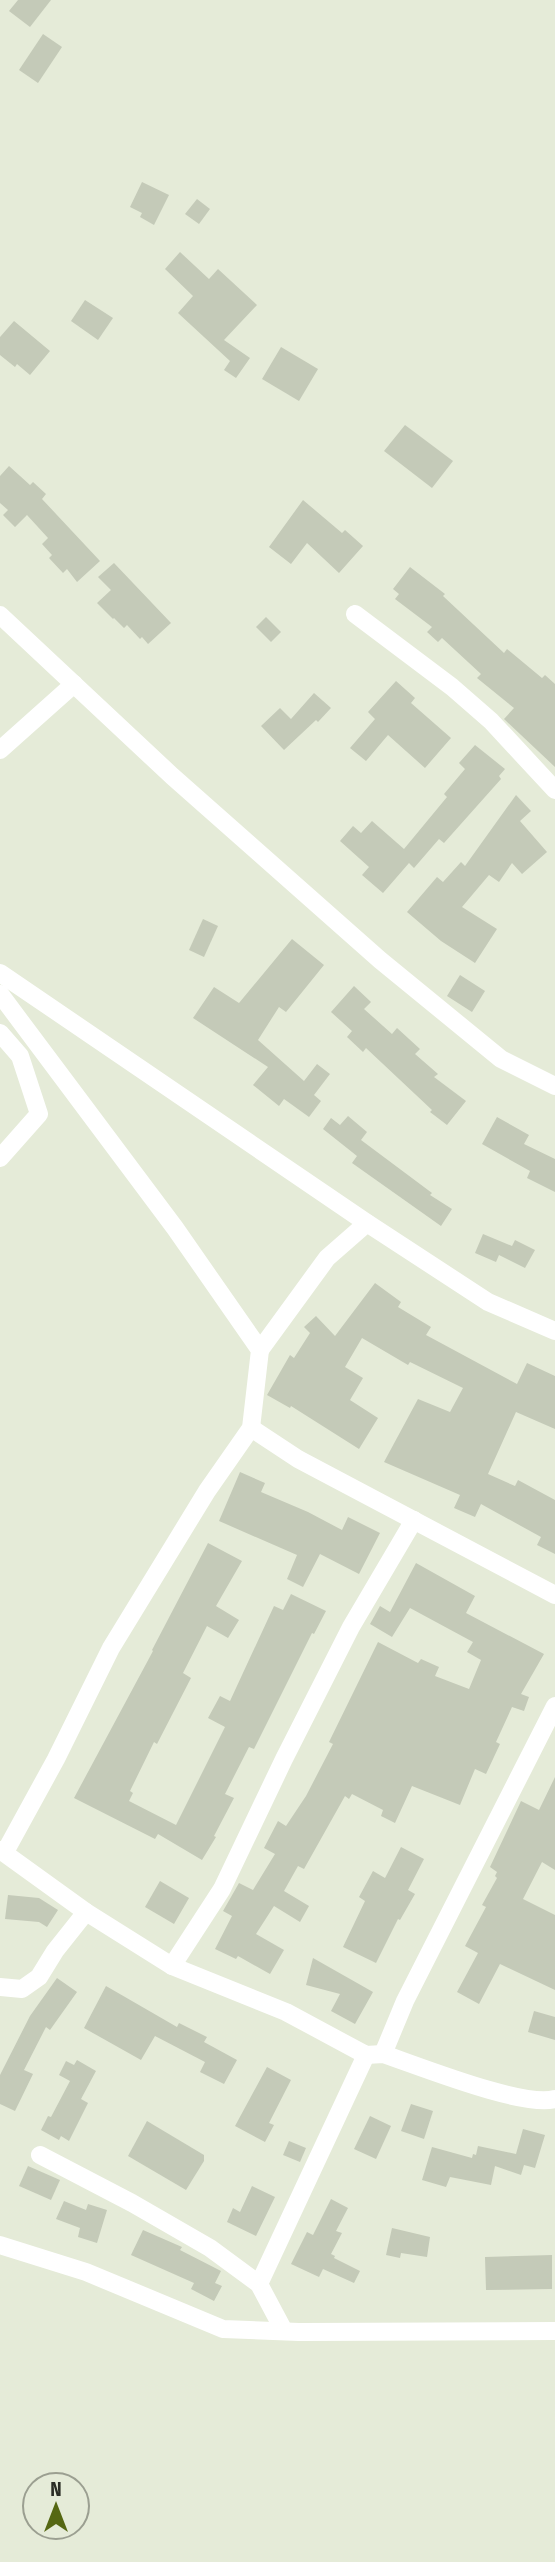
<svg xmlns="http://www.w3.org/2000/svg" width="555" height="2562" font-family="'Fira Sans Condensed',sans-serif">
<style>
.building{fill:#c4cab8}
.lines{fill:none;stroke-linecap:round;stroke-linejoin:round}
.minor{stroke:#fff;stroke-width:18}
</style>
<rect width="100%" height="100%" fill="#e5ebd8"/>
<g class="building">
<polygon points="18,0 51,0 30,27 9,11"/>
<polygon points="43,34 62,47 38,83 19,70"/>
<polygon points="142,182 169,195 154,225 140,217 142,213 130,207"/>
<polygon points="197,199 210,209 199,224 185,214"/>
<polygon points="180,252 209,279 218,269 257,305 224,340 250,358 236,378 224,370 230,361 178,313 193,296 165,269"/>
<polygon points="85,300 113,318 98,340 71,321"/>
<polygon points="14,321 50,351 30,375 17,364 15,367 0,355 0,337"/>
<polygon points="281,347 318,369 299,401 262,379"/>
<polygon points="405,425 453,461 432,488 384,451"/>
<polygon points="9,466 30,485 33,482 46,494 42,499 100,561 77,582 67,569 63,573 49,558 52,555 42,544 48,538 27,515 15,527 3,515 8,510 0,503 0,476"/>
<polygon points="303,500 342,533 345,530 363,546 339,573 307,543 291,564 269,547"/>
<polygon points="114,563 171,623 148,644 142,637 140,639 127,625 124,628 114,618 113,619 97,603 111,590 98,577"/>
<polygon points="410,567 445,594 443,596 504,653 507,649 542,678 545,675 555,684 555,767 504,719 514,708 477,678 481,674 442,638 438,642 427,632 432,627 395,599 399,594 393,589"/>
<polygon points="266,617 281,632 271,642 256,627"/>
<polygon points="396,681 415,698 411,703 451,738 425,768 388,735 366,761 350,748 375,719 368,712"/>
<polygon points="314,693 331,708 318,722 316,720 284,750 261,726 280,708 291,719"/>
<polygon points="475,745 505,769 499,776 501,779 444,843 439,839 414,868 409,863 383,893 362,875 369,867 340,841 353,826 361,833 372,821 404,849 447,797 444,794 465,769 459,763"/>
<polygon points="516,795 531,811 520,821 547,852 522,874 512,863 499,882 489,875 462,907 497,929 475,963 441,941 407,912 437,877 443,882 461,862 465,866"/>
<polygon points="203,919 218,926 204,957 189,950"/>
<polygon points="292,939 324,965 286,1012 279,1007 258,1040 304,1081 317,1064 330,1074 314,1095 321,1101 309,1117 284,1099 279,1106 253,1085 268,1067 193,1018 214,987 239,1003"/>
<polygon points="460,975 485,991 472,1012 447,996"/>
<polygon points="354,986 371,1002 364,1009 392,1034 397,1028 420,1049 415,1054 438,1074 434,1077 466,1101 447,1125 430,1112 432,1110 366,1048 363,1052 347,1037 352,1031 331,1012"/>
<polygon points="348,1116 367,1132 361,1140 432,1193 430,1195 452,1209 441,1226 352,1163 357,1156 323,1129 331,1118 340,1125"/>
<polygon points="497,1117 529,1135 524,1144 555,1159 555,1192 527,1178 530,1171 482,1144"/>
<polygon points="483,1234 512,1246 515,1240 535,1250 525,1268 499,1255 496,1262 475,1253"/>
<polygon points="375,1283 401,1302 398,1307 431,1327 426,1335 517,1384 527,1363 555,1376 555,1429 516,1412 488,1474 515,1486 518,1480 555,1500 555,1554 537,1545 541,1537 481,1504 475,1517 454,1508 460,1495 384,1462 418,1399 450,1412 463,1388 410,1362 408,1365 362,1338 345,1367 363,1378 350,1400 378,1418 359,1449 291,1406 290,1408 267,1395 290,1355 294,1358 310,1333 304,1327 316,1316 335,1336"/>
<polygon points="240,1472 265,1483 261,1492 308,1512 342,1530 348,1517 380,1533 359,1574 320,1554 303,1587 287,1579 297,1555 219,1521"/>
<polygon points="208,1543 242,1561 216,1606 239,1620 228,1638 207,1626 183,1673 191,1678 157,1744 154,1742 130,1791 133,1793 129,1801 176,1825 225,1727 208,1718 220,1696 230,1701 274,1606 283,1610 291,1594 326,1611 314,1634 312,1633 254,1749 249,1747 225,1794 234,1798 214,1836 216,1837 202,1860 158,1834 155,1839 74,1798 153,1651 152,1650"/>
<polygon points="416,1563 475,1596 466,1613 544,1654 521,1694 529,1697 524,1711 512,1707 496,1742 500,1744 486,1774 475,1769 460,1805 412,1786 395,1823 381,1816 383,1810 352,1794 349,1799 345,1796 304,1869 298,1866 284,1891 309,1906 300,1922 274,1906 256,1934 284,1950 270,1974 238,1956 236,1959 215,1949 232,1916 223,1911 239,1883 253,1890 275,1854 264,1848 278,1821 286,1826 306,1796 333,1744 329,1742 378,1642 418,1663 421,1659 439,1667 435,1676 469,1689 481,1660 467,1652 473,1642 410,1608 392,1637 370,1624 380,1606 390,1612"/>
<polygon points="555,1777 555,1870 542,1862 523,1899 555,1915 555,1990 500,1964 479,2004 457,1992 478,1953 465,1946 486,1907 482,1905 497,1878 495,1876 497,1872 490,1867 521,1801 539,1810"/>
<polygon points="401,1847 424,1859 408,1890 415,1894 400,1920 398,1919 376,1963 343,1947 365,1901 359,1897 373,1871 385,1878"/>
<polygon points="160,1881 189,1898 174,1924 145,1907"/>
<polygon points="8,1895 39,1898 58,1910 47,1927 39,1922 5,1919"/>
<polygon points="313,1958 373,1992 355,2024 331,2011 340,1994 306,1985"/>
<polygon points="57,1978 77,1992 50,2030 46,2027 24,2070 33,2074 15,2111 0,2104 0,2075 30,2016"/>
<polygon points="106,1986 177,2027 179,2023 207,2037 204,2042 237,2060 224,2084 200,2072 205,2062 155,2036 141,2060 84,2028"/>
<polygon points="534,2011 555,2017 555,2040 528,2032"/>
<polygon points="77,2060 96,2071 81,2099 88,2103 69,2141 61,2136 59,2140 41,2130 48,2116 51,2117 70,2081 59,2075 66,2061 74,2065"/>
<polygon points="267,2067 291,2080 269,2123 274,2125 265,2142 235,2126"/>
<polygon points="411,2104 433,2111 424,2139 401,2131"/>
<polygon points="370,2116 391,2126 376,2159 354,2149"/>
<polygon points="147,2121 204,2155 204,2161 186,2190 128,2156"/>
<polygon points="523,2129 545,2135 535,2168 524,2165 521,2175 495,2166 491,2185 450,2177 446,2187 422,2180 432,2147 472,2158 473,2154 476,2155 478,2146 516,2154"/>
<polygon points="289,2141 306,2148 300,2162 283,2155"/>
<polygon points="28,2166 60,2180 51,2200 19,2186"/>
<polygon points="252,2186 275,2197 256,2236 227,2222 233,2208 240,2212"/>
<polygon points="331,2199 348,2208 336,2231 342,2233 331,2254 335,2256 334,2258 360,2271 354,2283 323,2269 319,2277 291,2264 307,2232 313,2235"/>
<polygon points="64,2201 86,2210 88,2204 107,2210 97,2243 78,2237 80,2228 56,2219"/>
<polygon points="392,2228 430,2237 427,2257 401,2253 400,2258 386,2255"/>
<polygon points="143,2230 182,2247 180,2250 221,2271 215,2283 222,2286 214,2301 191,2289 194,2283 131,2255"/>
<polygon points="552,2255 552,2289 486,2290 485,2257"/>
</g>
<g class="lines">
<g class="minor">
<polyline points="355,614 452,687 491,721 555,790"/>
<polyline points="0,615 172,776 380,960 501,1059 555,1086"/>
<polyline points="0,750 74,684"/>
<polyline points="0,973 367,1223 488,1302 555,1331"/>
<polyline points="0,994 175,1228 260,1350 251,1428 207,1491 111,1648 56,1759 5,1852"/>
<polyline points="0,1033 20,1056 39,1114 0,1158"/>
<polyline points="260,1350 327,1258 367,1223"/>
<polyline points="251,1428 298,1459 555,1595"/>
<path d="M 0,1850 L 86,1912 L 172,1966 L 286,2012 L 366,2055 L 383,2054 C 419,2066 523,2108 555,2099"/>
<polyline points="172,1966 222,1889 284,1759 351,1627 414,1520"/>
<polyline points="0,1987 22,1989 39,1977 55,1951 86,1912"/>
<polyline points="383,2054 405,2001 555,1706"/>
<polyline points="40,2155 132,2203 210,2248 259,2284 284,2331"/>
<polyline points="0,2245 86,2272 223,2329 299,2332 555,2331"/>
<polyline points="259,2284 366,2055"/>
</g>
</g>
<g transform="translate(56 2506)"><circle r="33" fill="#e5ebd8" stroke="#9b9f91" stroke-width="2"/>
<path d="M0-5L12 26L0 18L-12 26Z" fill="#556713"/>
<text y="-10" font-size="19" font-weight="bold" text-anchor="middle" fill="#2b2d26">N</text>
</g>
</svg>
